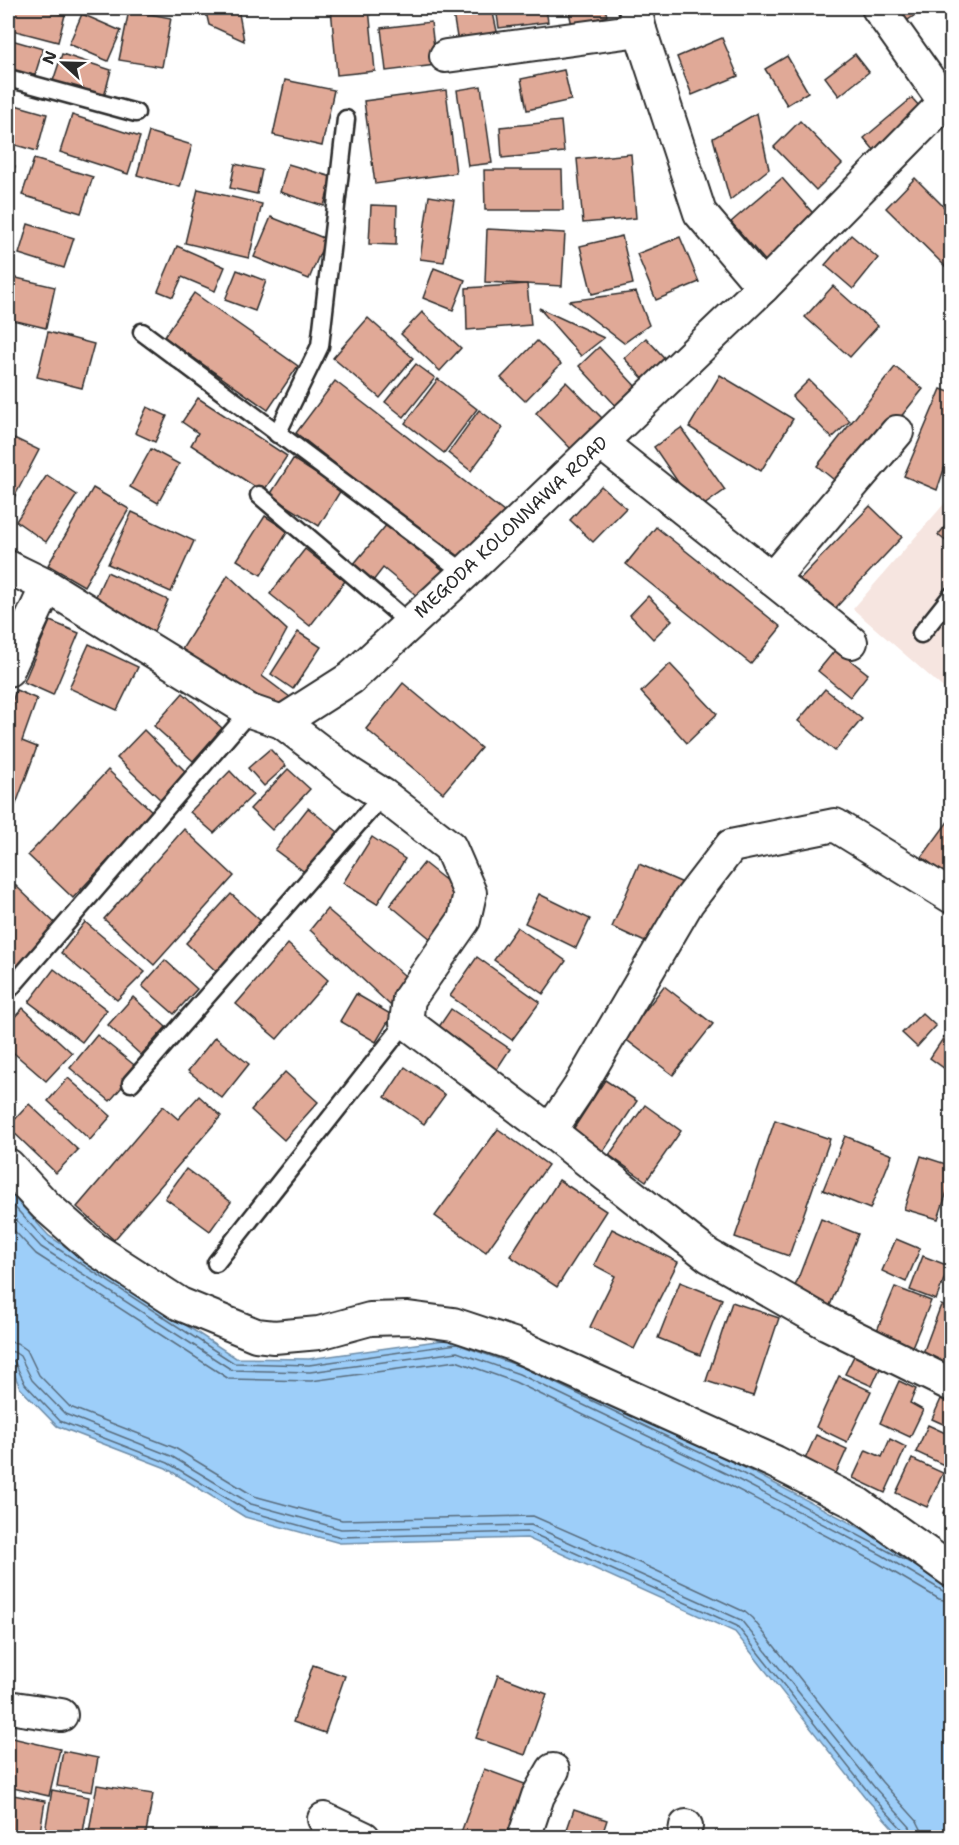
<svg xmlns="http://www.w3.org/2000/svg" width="959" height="1845" font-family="'Shantell Sans',sans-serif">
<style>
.built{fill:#f6e5e0}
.water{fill:#9dcef9;stroke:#6f8da7;stroke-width:1.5}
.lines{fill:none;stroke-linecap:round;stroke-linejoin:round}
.shore{stroke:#596c7d;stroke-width:1.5}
.building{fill:#e0a997;stroke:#2b2b2b;stroke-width:1.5}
.service-casing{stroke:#2b2b2b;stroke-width:21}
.minor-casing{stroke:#2b2b2b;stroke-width:36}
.service{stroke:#fff;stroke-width:16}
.minor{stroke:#fff;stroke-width:32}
.labels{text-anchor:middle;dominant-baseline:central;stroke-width:4.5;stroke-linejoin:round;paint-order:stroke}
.street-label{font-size:18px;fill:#2b2b2b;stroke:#fff}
</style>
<rect width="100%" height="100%" fill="#fff"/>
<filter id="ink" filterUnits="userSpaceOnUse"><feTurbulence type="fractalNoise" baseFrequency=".0167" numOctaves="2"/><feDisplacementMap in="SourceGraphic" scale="12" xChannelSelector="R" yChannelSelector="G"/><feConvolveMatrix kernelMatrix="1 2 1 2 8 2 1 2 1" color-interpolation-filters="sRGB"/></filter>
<g filter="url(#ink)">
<polygon class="built" points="951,496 951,691 949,693 853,609"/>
<polygon class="water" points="8,1191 49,1236 236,1358 309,1359 458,1338 524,1362 739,1465 889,1543 951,1580 951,1837 901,1837 865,1797 735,1632 527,1538 340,1543 245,1517 166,1468 57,1426 20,1388 8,1359"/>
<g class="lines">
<g class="shore">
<polyline points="8,1200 46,1241 234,1363 309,1365 457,1344 522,1367 736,1470 916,1566"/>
<polyline points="8,1211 41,1247 232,1370 310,1372 457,1352 519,1374 733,1477 882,1555 943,1591 952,1593"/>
<polyline points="8,1224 36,1254 229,1379 311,1381 456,1361 515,1382 729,1485 878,1563 939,1599 952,1602"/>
<polyline points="8,1342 17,1343 27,1350 39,1375 70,1407 175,1448 254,1496 342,1520 533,1516 642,1564 745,1612 752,1618 882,1782 917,1821 921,1829 922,1838"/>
<polyline points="8,1351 14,1352 20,1356 32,1380 65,1414 171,1456 251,1504 341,1529 531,1525 741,1620 875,1788 910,1827 913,1838"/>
<polyline points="8,1359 14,1361 25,1384 60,1421 168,1463 248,1511 341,1537 529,1532 737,1626 869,1793 904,1831 905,1838"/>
</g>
</g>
<g class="building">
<polygon points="8,8 36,8 65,15 58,42 8,29"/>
<polygon points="205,8 238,8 244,41 209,25"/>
<polygon points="331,8 369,8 375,71 337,75"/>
<polygon points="452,8 492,8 498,36 458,43"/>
<polygon points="496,8 546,8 548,22 499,28"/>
<polygon points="568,8 605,8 607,16 572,25"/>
<polygon points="884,8 925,8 898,27"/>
<polygon points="129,10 171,18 162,67 119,60"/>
<polygon points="82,14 121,31 108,61 69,44"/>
<polygon points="431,22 436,65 386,71 381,28"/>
<polygon points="722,38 738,76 692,95 677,57"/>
<polygon points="8,39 43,49 34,78 8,70"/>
<polygon points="62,54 111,70 104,97 53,81"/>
<polygon points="855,54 869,72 839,96 825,77"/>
<polygon points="787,56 808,92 787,105 765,69"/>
<polygon points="564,70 571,100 527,110 521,79"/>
<polygon points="285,80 334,90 322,146 273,135"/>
<polygon points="481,86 492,163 468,166 457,90"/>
<polygon points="446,90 456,173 375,184 364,101"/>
<polygon points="912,98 927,115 879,156 864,138"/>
<polygon points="8,103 47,114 37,151 8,143"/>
<polygon points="757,113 769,169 730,200 713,138"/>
<polygon points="72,115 140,137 128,174 60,152"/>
<polygon points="561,121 564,152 502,158 500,127"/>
<polygon points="800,121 842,164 816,190 774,147"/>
<polygon points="149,132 192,145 180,187 137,175"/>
<polygon points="631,154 636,218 583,223 577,159"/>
<polygon points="34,159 93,177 81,213 22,195"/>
<polygon points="8,164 15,166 8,193"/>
<polygon points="235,164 262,170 257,194 230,188"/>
<polygon points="288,164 332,177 324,206 280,192"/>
<polygon points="484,170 562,170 563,210 485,210"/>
<polygon points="782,178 818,219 768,264 731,222"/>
<polygon points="915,178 952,215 952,273 886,208"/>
<polygon points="198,189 262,204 249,258 185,243"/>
<polygon points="429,196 454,200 444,262 420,259"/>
<polygon points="371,205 397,206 396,245 369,244"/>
<polygon points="8,212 14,214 8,243"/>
<polygon points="271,217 326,239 309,279 254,257"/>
<polygon points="28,224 74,238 64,268 19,254"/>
<polygon points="487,229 565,233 562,286 485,282"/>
<polygon points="851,235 878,258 853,289 825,265"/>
<polygon points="622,236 633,284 592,294 580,246"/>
<polygon points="680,237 699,282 656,300 637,254"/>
<polygon points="177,246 225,267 215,291 182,277 173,297 158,291"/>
<polygon points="434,268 465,280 453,310 423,298"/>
<polygon points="237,270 266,281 255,311 225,300"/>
<polygon points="8,276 55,287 46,328 8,319"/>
<polygon points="527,284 531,325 467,330 466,288"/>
<polygon points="833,286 878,326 850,357 805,317"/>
<polygon points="636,292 649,325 624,343 569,301"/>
<polygon points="194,293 298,366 268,410 164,337"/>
<polygon points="539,308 604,338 581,356"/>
<polygon points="422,312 461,348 440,371 401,334"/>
<polygon points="368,318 413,358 380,398 333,358"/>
<polygon points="48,332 94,344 82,388 37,377"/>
<polygon points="646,338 672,366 650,386 624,358"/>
<polygon points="537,341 561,364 525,401 501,378"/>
<polygon points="599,347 638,389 618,408 579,366"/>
<polygon points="416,364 435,378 404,417 385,402"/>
<polygon points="895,367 923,389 844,488 817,466"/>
<polygon points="720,375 793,419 761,471 689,427"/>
<polygon points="438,379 477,409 444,453 405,423"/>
<polygon points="809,380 850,421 832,438 792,397"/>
<polygon points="335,381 513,519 467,567 296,433"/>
<polygon points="566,382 606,422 575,453 536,413"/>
<polygon points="941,389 952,393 952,446 937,490 904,476"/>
<polygon points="198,398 287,456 263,492 191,445 198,433 182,422"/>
<polygon points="147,407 167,416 155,442 135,433"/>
<polygon points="479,410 503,428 471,471 448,453"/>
<polygon points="681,428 725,490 697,510 654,447"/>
<polygon points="14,438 39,450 8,509 8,449"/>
<polygon points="151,449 179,464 158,503 130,487"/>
<polygon points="293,459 341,490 319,526 270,495"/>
<polygon points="47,475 77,495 46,542 16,521"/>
<polygon points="601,486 626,508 593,542 570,520"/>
<polygon points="93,488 129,509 84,586 48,565"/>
<polygon points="870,506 902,537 827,617 794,585"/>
<polygon points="132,512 194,541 171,592 108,564"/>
<polygon points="265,516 288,531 261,575 237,560"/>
<polygon points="952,518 952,546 938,535"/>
<polygon points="388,523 451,577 428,605 383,568 373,581 353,565"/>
<polygon points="656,527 781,627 751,664 626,564"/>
<polygon points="305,549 345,581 310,626 270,594"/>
<polygon points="107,572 168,600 154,631 93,603"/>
<polygon points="228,575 287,630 262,676 290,697 272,717 176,659"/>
<polygon points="648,596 672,620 653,639 630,615"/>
<polygon points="50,621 79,633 53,695 24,682"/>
<polygon points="298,632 321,647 293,689 271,674"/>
<polygon points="89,644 138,667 117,710 69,688"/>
<polygon points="836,649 868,674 850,697 818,671"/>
<polygon points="670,664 717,714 687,743 641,692"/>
<polygon points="403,683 481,748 443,793 366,729"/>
<polygon points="825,689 862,719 835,751 798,721"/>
<polygon points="16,690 37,699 22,741 37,747 12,815 8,813 8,714"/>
<polygon points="183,693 222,728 193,761 154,726"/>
<polygon points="144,730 188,774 162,801 117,758"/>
<polygon points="270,749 286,766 264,786 248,768"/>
<polygon points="288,769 310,789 272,830 250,809"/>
<polygon points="108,770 153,812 73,898 28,855"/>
<polygon points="230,771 253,795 214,833 190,812"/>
<polygon points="308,808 338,832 306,873 275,850"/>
<polygon points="952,816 952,879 922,857"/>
<polygon points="184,829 234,876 154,965 104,919"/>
<polygon points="372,837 405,859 377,904 343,883"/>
<polygon points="424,863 467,897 432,940 390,905"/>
<polygon points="639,864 683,883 656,947 612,927"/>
<polygon points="15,885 58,926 8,980 8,893"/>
<polygon points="231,894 263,923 218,973 186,943"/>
<polygon points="539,894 590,919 576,948 525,923"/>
<polygon points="327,909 411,981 391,1006 310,930"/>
<polygon points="85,922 145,972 117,1000 61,953"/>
<polygon points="517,927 566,961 543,994 494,960"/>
<polygon points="288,944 328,980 277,1039 236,1004"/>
<polygon points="477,957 540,1002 512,1040 450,996"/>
<polygon points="165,960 197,989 174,1014 142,986"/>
<polygon points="54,969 107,1010 82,1042 29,1002"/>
<polygon points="664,986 713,1024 673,1075 624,1038"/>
<polygon points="356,994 392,1015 376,1042 340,1021"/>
<polygon points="133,997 166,1027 141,1055 108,1025"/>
<polygon points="23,1008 72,1053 46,1081 8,1048 8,1024"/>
<polygon points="451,1009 510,1049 491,1078 432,1037"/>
<polygon points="922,1013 936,1026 917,1047 902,1033"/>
<polygon points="948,1031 952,1034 952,1074 930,1058"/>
<polygon points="97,1035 138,1068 110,1101 70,1068"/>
<polygon points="215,1037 249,1064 222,1098 188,1071"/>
<polygon points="405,1067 445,1095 424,1124 385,1097"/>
<polygon points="285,1072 318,1102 284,1140 251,1110"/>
<polygon points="68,1078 111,1116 90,1140 48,1101"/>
<polygon points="605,1080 637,1101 603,1152 572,1131"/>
<polygon points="199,1096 221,1116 114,1240 77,1207 163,1106 178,1119"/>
<polygon points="29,1104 78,1150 56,1173 8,1127"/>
<polygon points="645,1105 681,1131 646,1181 609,1155"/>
<polygon points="775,1120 830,1139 789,1256 735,1237"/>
<polygon points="498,1129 548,1165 486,1252 435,1216"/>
<polygon points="845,1136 892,1155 870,1209 823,1190"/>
<polygon points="921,1156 952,1166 952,1177 938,1219 904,1209"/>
<polygon points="186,1169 231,1202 210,1231 165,1198"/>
<polygon points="559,1180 606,1211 557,1287 510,1256"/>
<polygon points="821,1219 858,1234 829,1308 792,1294"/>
<polygon points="612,1229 678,1262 634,1349 590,1327 615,1276 594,1265"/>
<polygon points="896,1239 920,1249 906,1282 882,1271"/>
<polygon points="923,1256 949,1266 936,1300 910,1290"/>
<polygon points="952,1277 952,1292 946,1289"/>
<polygon points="680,1282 722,1299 700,1355 658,1338"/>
<polygon points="895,1287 931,1301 909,1354 873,1340"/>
<polygon points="732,1302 779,1318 753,1396 706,1381"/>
<polygon points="941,1305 952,1309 952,1373 920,1361"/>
<polygon points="856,1352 882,1364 872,1386 845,1374"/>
<polygon points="839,1376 871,1391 847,1442 816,1427"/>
<polygon points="899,1381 916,1389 910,1403 923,1410 910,1437 880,1423"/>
<polygon points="941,1399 952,1404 952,1428 932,1419"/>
<polygon points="928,1425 952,1436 952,1449 944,1465 916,1452"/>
<polygon points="816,1435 847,1449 833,1480 802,1466"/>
<polygon points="890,1439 906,1447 885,1493 853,1478 866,1450 882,1457"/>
<polygon points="912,1459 943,1473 927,1507 896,1493"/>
<polygon points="952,1494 952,1517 943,1513"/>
<polygon points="313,1665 345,1676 325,1733 293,1722"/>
<polygon points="498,1675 547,1694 525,1755 476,1738"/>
<polygon points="8,1737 60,1749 49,1796 8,1787"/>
<polygon points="63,1751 98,1758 92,1792 57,1786"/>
<polygon points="484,1769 530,1786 512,1838 459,1838"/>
<polygon points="97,1785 153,1794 145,1838 88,1838"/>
<polygon points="52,1790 89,1797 82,1838 44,1838"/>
<polygon points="8,1794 45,1801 39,1838 8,1837"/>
<polygon points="574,1809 607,1820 601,1838 564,1838"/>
</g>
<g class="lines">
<defs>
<g id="service">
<polyline points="8,78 136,113"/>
<polyline points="142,332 465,573"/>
<polyline points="277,434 320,346 346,119"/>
<polyline points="259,495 409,623"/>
<polyline points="921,634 952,595"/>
<polyline points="8,991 250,711"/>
<polyline points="131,1083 383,795"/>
<polyline points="216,1263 406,1022"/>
</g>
<g id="minor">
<polyline points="878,8 944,101"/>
<polyline points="640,30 700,213 763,287"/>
<polyline points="446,56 640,30 635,8"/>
<polyline points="601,443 851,642"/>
<polyline points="8,567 47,586 250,711 282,722 351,678 465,573 763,287 952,95"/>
<polyline points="772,579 897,432"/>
<polyline points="8,670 47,586"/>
<polyline points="282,722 350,774 383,795 450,847 470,893 464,920 409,999 406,1022 550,1131 709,1256 828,1324 952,1385"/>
<polyline points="550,1131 579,1088 688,902 731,846 835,825 952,897"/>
<polyline points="8,1165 46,1206 95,1249 180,1304 256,1335 274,1337 319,1333 370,1319 408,1318 453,1324 513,1344 775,1462 858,1504 952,1571"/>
<polyline points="8,1707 61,1715"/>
<polyline points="324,1819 364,1838"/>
<polyline points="524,1838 538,1796 553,1770"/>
<polyline points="684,1838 686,1826"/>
</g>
</defs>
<use href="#service" class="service-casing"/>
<use href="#minor" class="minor-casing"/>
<use href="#service" class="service"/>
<use href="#minor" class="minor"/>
</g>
</g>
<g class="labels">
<g class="street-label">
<text transform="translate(511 527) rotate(-43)">MEGODA KOLONNAWA ROAD</text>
</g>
</g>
<rect width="959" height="1845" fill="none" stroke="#fff" stroke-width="30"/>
<rect x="15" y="15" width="929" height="1815" fill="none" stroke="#2b2b2b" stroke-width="2" filter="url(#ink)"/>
<g transform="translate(63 63) rotate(292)" stroke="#ffffff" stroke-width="4.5" paint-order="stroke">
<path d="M0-4.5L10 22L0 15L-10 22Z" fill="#2b2b2b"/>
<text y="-9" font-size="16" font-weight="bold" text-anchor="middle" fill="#2b2b2b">N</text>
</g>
</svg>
